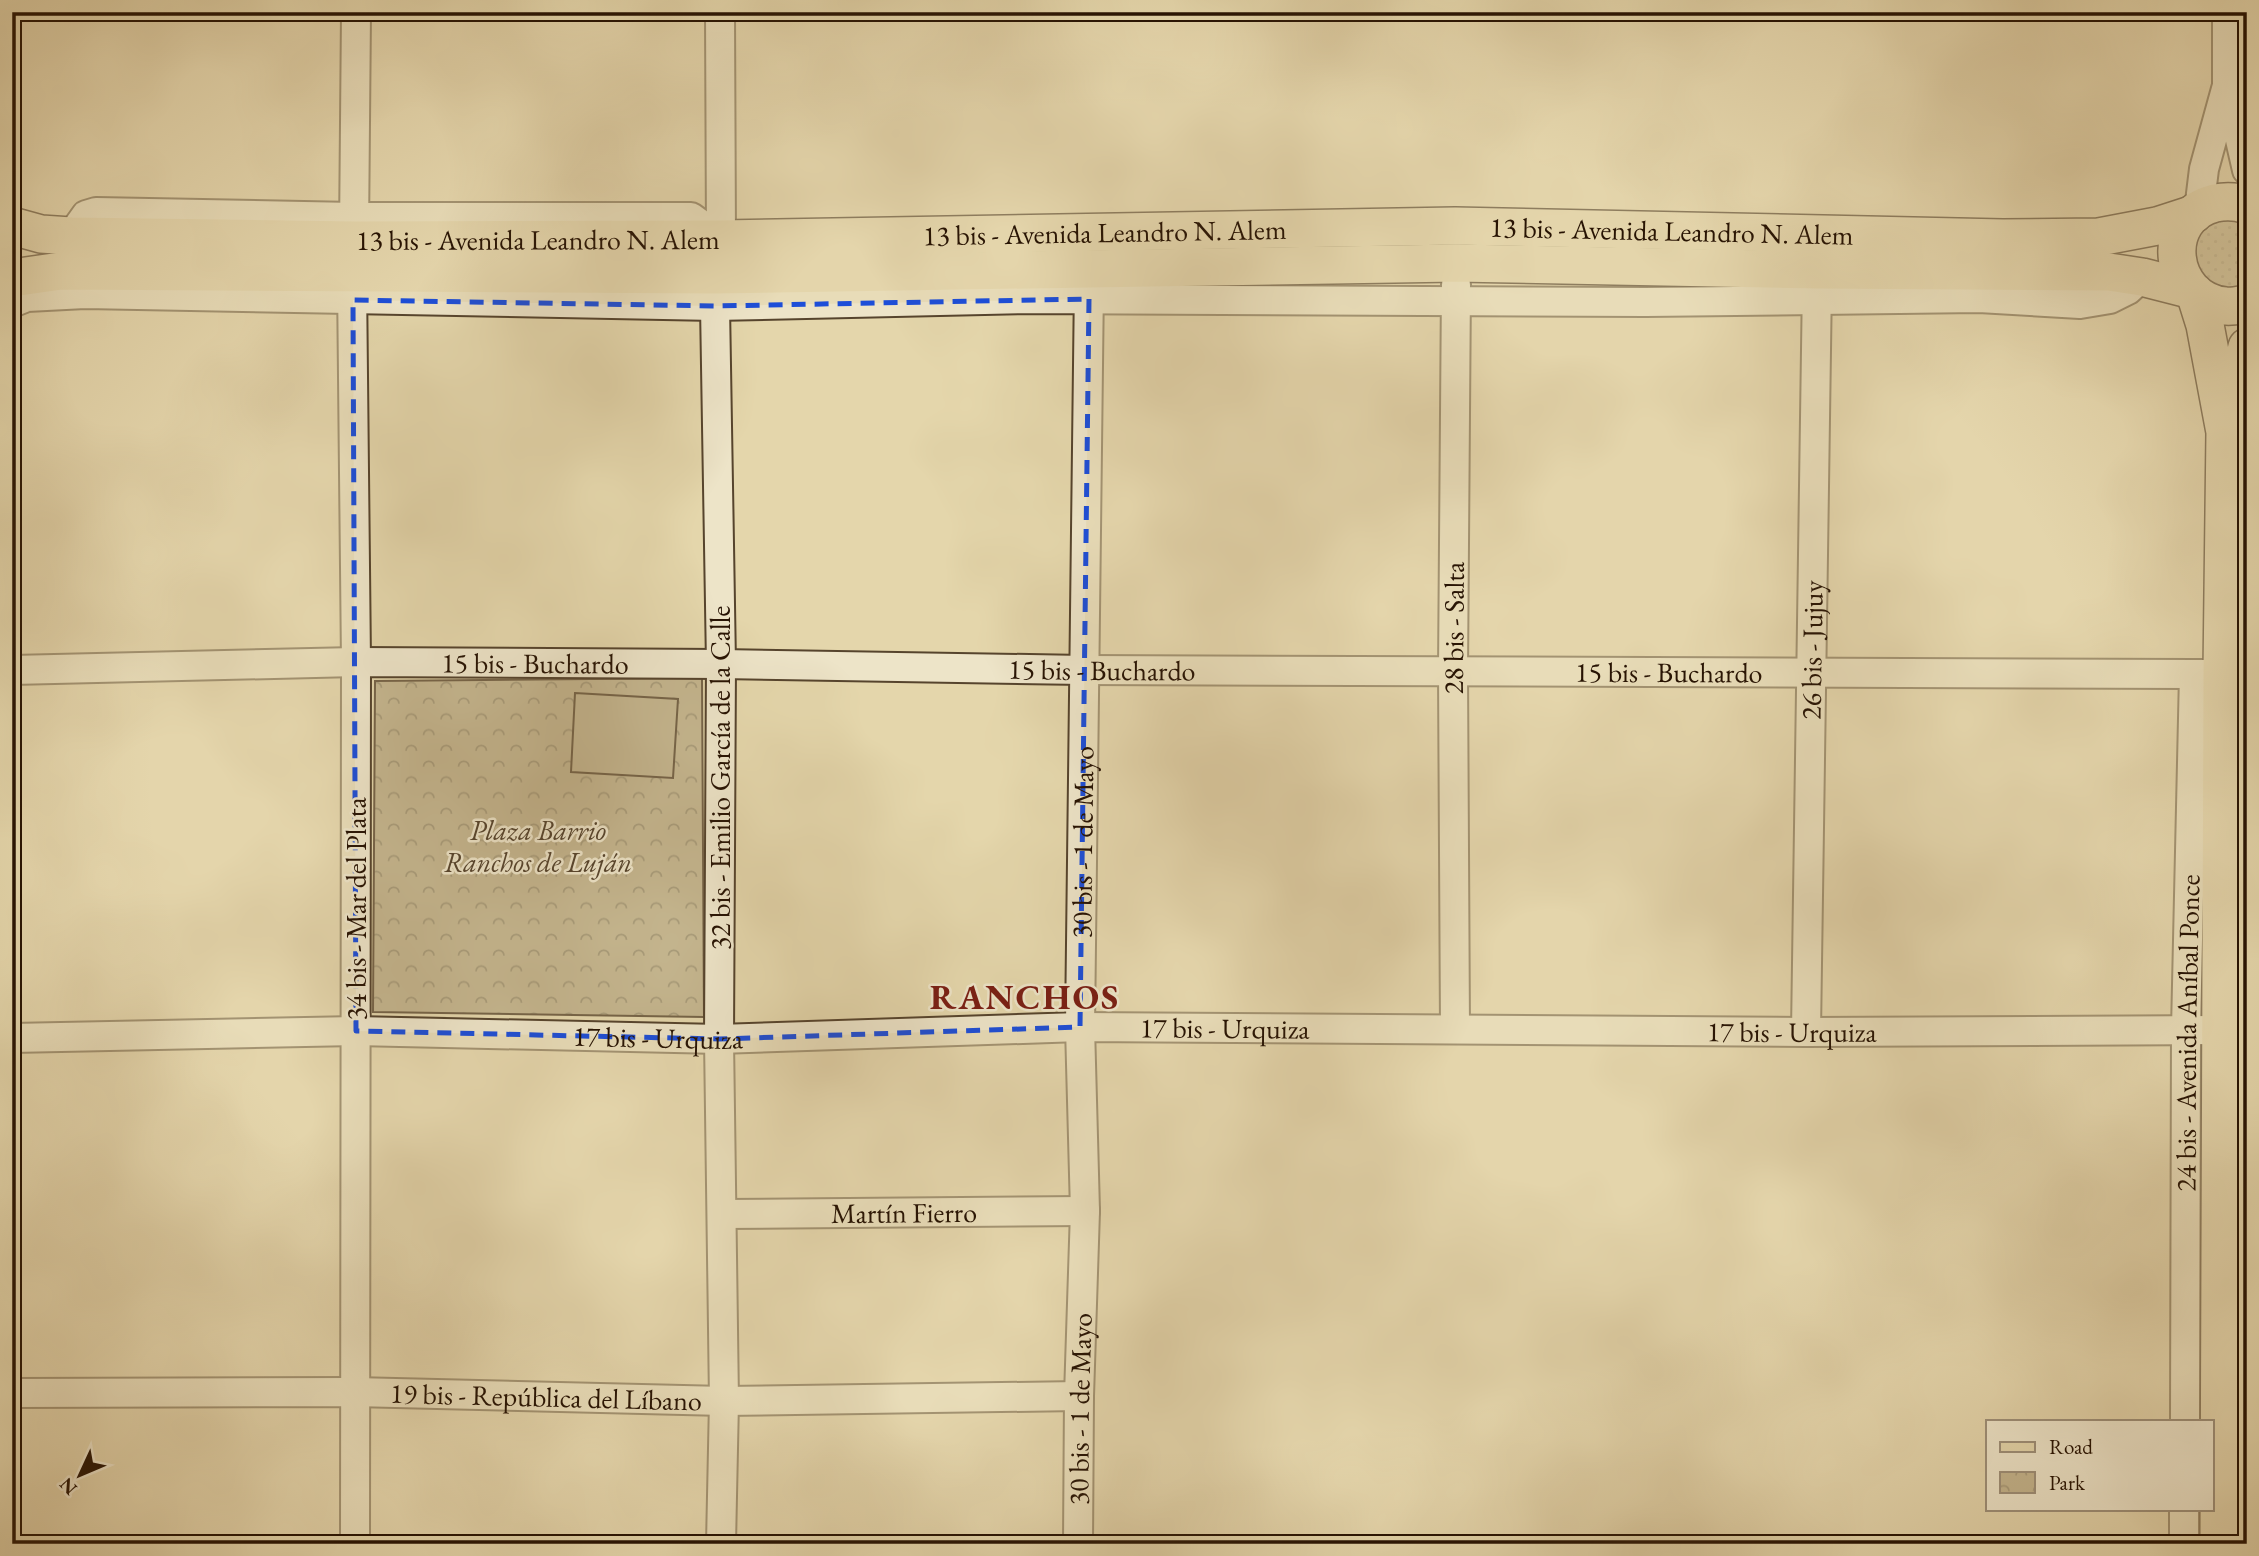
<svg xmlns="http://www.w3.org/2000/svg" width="2259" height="1556" font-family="'EB Garamond',serif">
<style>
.grass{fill:url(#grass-dots);stroke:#766448;stroke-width:2}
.park{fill:url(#park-crowns);stroke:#766448;stroke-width:2}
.garden{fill:#c4b58e;stroke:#766448;stroke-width:2}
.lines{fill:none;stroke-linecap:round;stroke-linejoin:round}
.minor-casing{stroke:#56442d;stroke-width:32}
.major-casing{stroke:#271303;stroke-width:40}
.minor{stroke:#ede4c8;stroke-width:28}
.major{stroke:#e4d6ab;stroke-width:37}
.marked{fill:none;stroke:#1d4ed8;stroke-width:5;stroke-dasharray:14 9;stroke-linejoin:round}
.labels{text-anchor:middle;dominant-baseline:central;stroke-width:5;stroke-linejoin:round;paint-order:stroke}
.street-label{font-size:28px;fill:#271303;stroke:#ede4c8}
.park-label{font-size:28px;font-style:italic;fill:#56442d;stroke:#ede4c8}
.district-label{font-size:35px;font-weight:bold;letter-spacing:2px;fill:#7a1f14;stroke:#ede4c8}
</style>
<defs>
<pattern id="grass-dots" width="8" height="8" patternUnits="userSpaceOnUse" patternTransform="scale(1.75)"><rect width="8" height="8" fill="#c4b58e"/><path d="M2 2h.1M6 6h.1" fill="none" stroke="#a89b79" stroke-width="1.8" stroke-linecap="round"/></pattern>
<pattern id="park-crowns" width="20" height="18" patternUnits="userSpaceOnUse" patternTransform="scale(1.75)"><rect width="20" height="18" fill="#c4b58e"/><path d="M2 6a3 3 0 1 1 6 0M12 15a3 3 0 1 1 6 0" fill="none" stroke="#a89b79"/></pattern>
</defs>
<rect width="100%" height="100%" fill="#e4d6ab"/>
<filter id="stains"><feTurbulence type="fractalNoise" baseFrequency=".00286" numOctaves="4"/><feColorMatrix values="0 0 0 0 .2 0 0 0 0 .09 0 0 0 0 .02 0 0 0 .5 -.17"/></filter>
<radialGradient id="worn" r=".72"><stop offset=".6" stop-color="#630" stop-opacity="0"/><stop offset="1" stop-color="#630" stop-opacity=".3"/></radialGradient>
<g class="grass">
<polygon points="2247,217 2247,291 2208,290 2188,243 2202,221"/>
<polygon points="2195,1128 2202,1128 2207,1375 2200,1374"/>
</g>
<polygon class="park" points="702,678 704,1017 373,1012 375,681"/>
<polygon class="garden" points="575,693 678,699 673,778 571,772"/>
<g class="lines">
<defs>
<g id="minor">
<polyline points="720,12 721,239 715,275 715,306 721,664 719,1039 724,1401 721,1544"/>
<polyline points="2227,12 2227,83 2247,170"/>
<polyline points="2199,210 2204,169 2226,89"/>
<polyline points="354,233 356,12"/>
<polyline points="71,236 86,215 96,212 354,217 691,217 721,239"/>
<polyline points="352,281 356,662 355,1544"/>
<polyline points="12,303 27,297 85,294 715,306 1027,299 1646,302 1979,298 2080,304 2110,299 2128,290 2142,277"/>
<path id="s1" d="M 12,670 L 356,662 L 721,664 L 1084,670 L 2194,674"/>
<path id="s2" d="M 1455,1029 L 1453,672 L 1456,285"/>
<path id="s3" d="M 1806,1032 L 1817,282"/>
<path id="s4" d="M 12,1038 L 356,1031 L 719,1039 L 1080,1027 L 1806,1032 L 2221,1030"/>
<path id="s5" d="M 722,1214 L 1085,1211"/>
<path id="s6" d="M 12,1393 L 354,1392 L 724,1401 L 1079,1396"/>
<path id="s7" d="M 2185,1421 L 2186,1029 L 2194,674 L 2212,674"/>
<path id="s8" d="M 1078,1544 L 1079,1396 L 1085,1211 L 1080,1027 L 1089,283"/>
<polyline points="2184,1544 2184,1509"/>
</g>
<g id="major">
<path d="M 2247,205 C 2236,201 2226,201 2215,203 C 2158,217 2168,300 2225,306 C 2232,307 2240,305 2247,304"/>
<path id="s9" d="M 12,226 L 41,234 L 71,236 L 355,240 L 721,239 L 1455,226 L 2003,238 L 2099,237 L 2157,226 L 2194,214"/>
<polyline points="12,278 61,271 715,275 1456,263 1818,270 2109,272 2142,277 2189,289"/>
<polyline points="2195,293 2205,325 2225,432 2222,673 2219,1544"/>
<polyline points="2228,421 2247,347"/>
</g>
</defs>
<use href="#minor" class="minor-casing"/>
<use href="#major" class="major-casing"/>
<use href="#minor" class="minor"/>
<use href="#major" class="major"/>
</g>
<path d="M0 0H2259V1556H0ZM 1089,299 L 1080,1027 L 719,1039 L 356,1031 L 353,300 L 715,306 Z" fill="#e4d6ab" fill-opacity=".55" fill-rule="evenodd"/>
<path class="marked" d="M 1089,299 L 1080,1027 L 719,1039 L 356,1031 L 353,300 L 715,306 Z"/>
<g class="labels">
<g class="street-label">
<text stroke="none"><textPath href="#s9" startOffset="1661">13 bis - Avenida Leandro N. Alem</textPath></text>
<text stroke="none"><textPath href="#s9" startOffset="1094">13 bis - Avenida Leandro N. Alem</textPath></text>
<text stroke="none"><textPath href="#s9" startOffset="527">13 bis - Avenida Leandro N. Alem</textPath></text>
<text stroke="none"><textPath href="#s2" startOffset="401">28 bis - Salta</textPath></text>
<text stroke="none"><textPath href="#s3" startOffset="382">26 bis - Jujuy</textPath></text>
<text stroke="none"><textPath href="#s1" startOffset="523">15 bis - Buchardo</textPath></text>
<text stroke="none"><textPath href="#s1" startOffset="1090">15 bis - Buchardo</textPath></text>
<text stroke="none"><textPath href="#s1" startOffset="1657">15 bis - Buchardo</textPath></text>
<text transform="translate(720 778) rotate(-90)">32 bis - Emilio García de la Calle</text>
<text stroke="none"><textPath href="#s8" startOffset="702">30 bis - 1 de Mayo</textPath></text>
<text transform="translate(356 909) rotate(-90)">34 bis - Mar del Plata</text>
<text stroke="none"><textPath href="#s4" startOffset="1213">17 bis - Urquiza</textPath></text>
<text stroke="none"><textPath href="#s4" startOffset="1780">17 bis - Urquiza</textPath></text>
<text stroke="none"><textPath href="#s7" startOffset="388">24 bis - Avenida Aníbal Ponce</textPath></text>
<text stroke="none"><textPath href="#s4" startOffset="646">17 bis - Urquiza</textPath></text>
<text stroke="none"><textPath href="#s5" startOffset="182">Martín Fierro</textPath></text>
<text stroke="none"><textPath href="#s6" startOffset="534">19 bis - República del Líbano</textPath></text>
<text stroke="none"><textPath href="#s8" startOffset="135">30 bis - 1 de Mayo</textPath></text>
</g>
<g class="park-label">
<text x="538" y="830">Plaza Barrio<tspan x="538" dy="32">Ranchos de Luján</tspan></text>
</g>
<g class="district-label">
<text x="1025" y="996">RANCHOS</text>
</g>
</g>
<rect width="2259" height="1556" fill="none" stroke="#e4d6ab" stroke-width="42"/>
<rect x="14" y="14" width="2231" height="1528" fill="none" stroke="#271303" stroke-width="3.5"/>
<rect x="21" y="21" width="2217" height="1514" fill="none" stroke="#271303" stroke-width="2"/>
<rect x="1986" y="1420" width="228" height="91" fill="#ede4c8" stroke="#9e9079" stroke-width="2"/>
<rect x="2000" y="1442" width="35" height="10" fill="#e4d6ab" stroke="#9e9079" stroke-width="2"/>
<text x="2049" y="1454" font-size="21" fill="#271303">Road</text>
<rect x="2000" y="1472" width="35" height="21" fill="url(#park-crowns)" stroke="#9e9079" stroke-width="2"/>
<text x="2049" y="1490" font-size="21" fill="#271303">Park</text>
<g transform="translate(80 1475) rotate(226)" stroke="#ede4c8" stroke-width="5" paint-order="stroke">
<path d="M0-5L12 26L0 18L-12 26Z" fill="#271303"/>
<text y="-10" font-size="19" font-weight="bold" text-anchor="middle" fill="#271303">N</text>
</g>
<rect width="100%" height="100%" filter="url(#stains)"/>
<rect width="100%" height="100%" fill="url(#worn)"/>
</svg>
